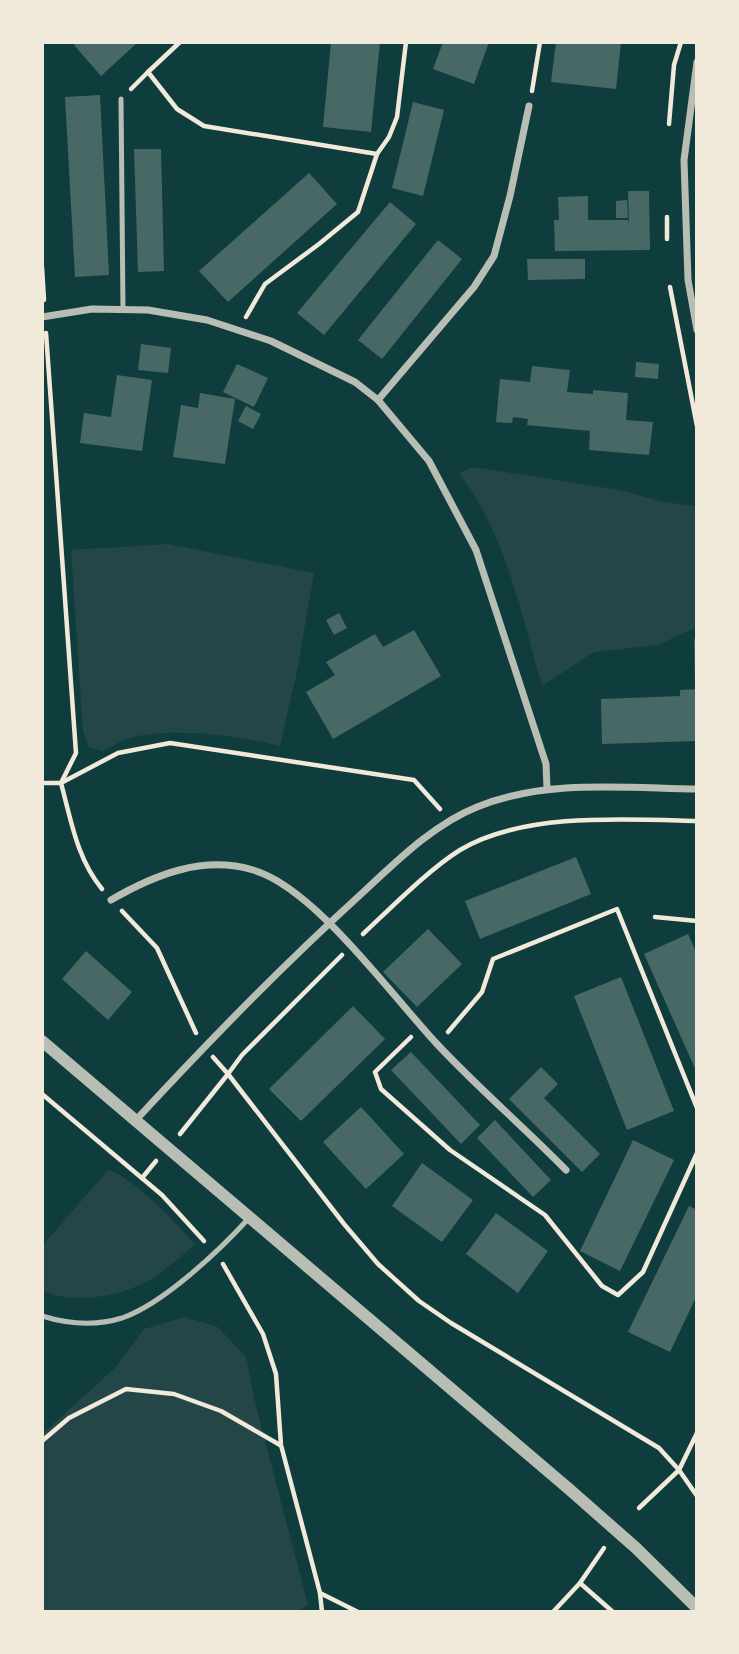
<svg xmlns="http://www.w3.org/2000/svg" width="739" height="1654" font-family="Rubik,sans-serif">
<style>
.green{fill:#244646}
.building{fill:#486865}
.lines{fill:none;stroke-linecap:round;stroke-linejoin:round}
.path{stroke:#f1e9da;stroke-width:4.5}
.service{stroke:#b8beb3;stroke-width:5}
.minor{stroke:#b8beb3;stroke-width:7}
.tertiary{stroke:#b8beb3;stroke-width:12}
</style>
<rect width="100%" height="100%" fill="#0f3d3e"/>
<g class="green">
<path d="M 473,467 L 620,490 L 663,502 L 697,506 L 697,627 L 658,645 L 594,652 L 542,686 C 521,613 506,534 459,473 Z"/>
<path d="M 168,544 L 314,573 L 298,667 L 280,746 C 241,736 166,726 128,739 C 119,742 111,747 103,751 L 89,747 L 83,731 L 71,550 Z"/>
<path d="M 109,1169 C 144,1188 168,1215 195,1244 C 183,1254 171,1266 157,1275 C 129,1296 73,1306 42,1290 L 42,1246 Z"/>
<polygon points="185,1317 218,1327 246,1357 256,1406 308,1605 297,1612 42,1612 42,1434 115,1368 144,1329"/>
</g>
<g class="building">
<polygon points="78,42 138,42 101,76 74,45"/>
<polygon points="331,42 380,42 371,132 323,127"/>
<polygon points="443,42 489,42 474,84 433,69"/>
<polygon points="556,42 621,42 616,89 551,82"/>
<polygon points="100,95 109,275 75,277 65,97"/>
<polygon points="413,102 444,110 423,196 392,188"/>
<polygon points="134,149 161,149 164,271 138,272"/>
<polygon points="309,173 337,204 228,302 199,271"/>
<polygon points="628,191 649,191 650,250 555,251 554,220 559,220 558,197 588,196 588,220 628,220 629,224"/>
<polygon points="627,200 628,218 616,218 616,201"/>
<polygon points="390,202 416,224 324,335 297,313"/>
<polygon points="438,240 462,259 382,359 358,340"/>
<polygon points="527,259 585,259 585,279 528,280"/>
<polygon points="141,344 171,348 168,373 138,370"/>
<polygon points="636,362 659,364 658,379 635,377"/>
<polygon points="237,364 268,378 254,407 223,392"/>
<polygon points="532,366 570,370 567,392 593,394 593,390 628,393 626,420 653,422 649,455 589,450 590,431 527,425 528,419 513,417 512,423 496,422 500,379 530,382"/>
<polygon points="117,375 152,380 142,451 80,443 84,413 111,417"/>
<polygon points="200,393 235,399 225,464 173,457 181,405 198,408"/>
<polygon points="246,406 261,414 253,429 238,421"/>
<polygon points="339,613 347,628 334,635 326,620"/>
<polygon points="414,630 441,676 333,739 306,692 335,675 326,662 375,634 383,647"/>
<polygon points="694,639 697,639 697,689 695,689"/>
<polygon points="697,689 697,741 602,744 601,699 680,696 680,690"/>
<polygon points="576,857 591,894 480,939 465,901"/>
<polygon points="428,929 462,964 417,1007 383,972"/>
<polygon points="688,934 697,954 697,1073 644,954"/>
<polygon points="86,951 132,992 108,1020 62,979"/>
<polygon points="621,977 674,1111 627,1130 574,996"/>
<polygon points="353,1006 385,1039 301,1121 269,1089"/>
<polygon points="411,1052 480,1125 461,1144 391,1070"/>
<polygon points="541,1067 558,1084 544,1098 600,1154 582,1172 509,1099"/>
<polygon points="361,1107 404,1154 366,1189 323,1142"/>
<polygon points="495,1120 551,1180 533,1197 477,1138"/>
<polygon points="633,1140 674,1160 620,1271 580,1251"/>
<polygon points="422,1163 473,1200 442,1242 392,1206"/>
<polygon points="689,1206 697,1210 697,1295 670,1352 628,1332"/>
<polygon points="496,1213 548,1251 518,1293 466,1254"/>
</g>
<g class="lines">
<g class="path">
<polyline points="180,42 148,72 177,109 204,126 377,154"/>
<polyline points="131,89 148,72"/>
<polyline points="532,91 540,42"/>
<polyline points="669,124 674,65 681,42"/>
<polyline points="667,217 667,239"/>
<polyline points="42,267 44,300"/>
<polyline points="670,287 697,426"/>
<polyline points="246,317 265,284 319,244 358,212 377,154 389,137 397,117 406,42"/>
<path d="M 46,333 L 76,753 L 61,783 C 71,820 77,859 102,889"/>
<polyline points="42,783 61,783 118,753 170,743 414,780 440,809"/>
<polyline points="122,911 157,948 196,1033"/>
<polyline points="655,917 697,921"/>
<path d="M 363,934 C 391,908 428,870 460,850 C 523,812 626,819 697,821"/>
<polyline points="448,1032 482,992 493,959 617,909 697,1108"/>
<polyline points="411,1037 375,1072 381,1089 450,1150 545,1215 602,1286 618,1295 643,1272 697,1153"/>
<polyline points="213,1057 228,1074 242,1055 342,955"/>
<polyline points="42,1094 162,1195 204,1241"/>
<polyline points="180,1134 228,1074 344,1224 378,1264 419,1301 451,1323 659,1448 679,1470 697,1496"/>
<polyline points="142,1178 156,1161"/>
<polyline points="223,1264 263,1334 276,1374 281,1445 320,1593 322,1612"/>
<polyline points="42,1441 69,1418 126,1389 174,1394 221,1411 280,1445"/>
<polyline points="639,1508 679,1470 697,1433"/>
<polyline points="580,1583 613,1612"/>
<polyline points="320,1593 358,1612"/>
<polyline points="553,1612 580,1583 604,1548"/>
</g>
<g class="service">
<polyline points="121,99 123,310"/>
<path d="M 42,1316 C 68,1324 96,1326 122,1318 C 163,1304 220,1250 249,1218"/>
</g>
<g class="minor">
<polyline points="697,62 684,160 688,280 697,330"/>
<polyline points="42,317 92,309 148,310 207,320 271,341 355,382 378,400 429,461 476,550 546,764 547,788"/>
<polyline points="378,400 474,287 494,256 510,196 529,106"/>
<path d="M 111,900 C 154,875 203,855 253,870 C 314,887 392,996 437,1044 C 478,1088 524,1127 566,1170"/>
<path d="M 135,1121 C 207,1043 281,967 359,896 C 395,863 432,825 477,807 C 546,779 624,788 697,789"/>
</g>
<polyline class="tertiary" points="42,1041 569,1489 636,1548 697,1608"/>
</g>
<rect width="739" height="1654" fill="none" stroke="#f1e9da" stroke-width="88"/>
</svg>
